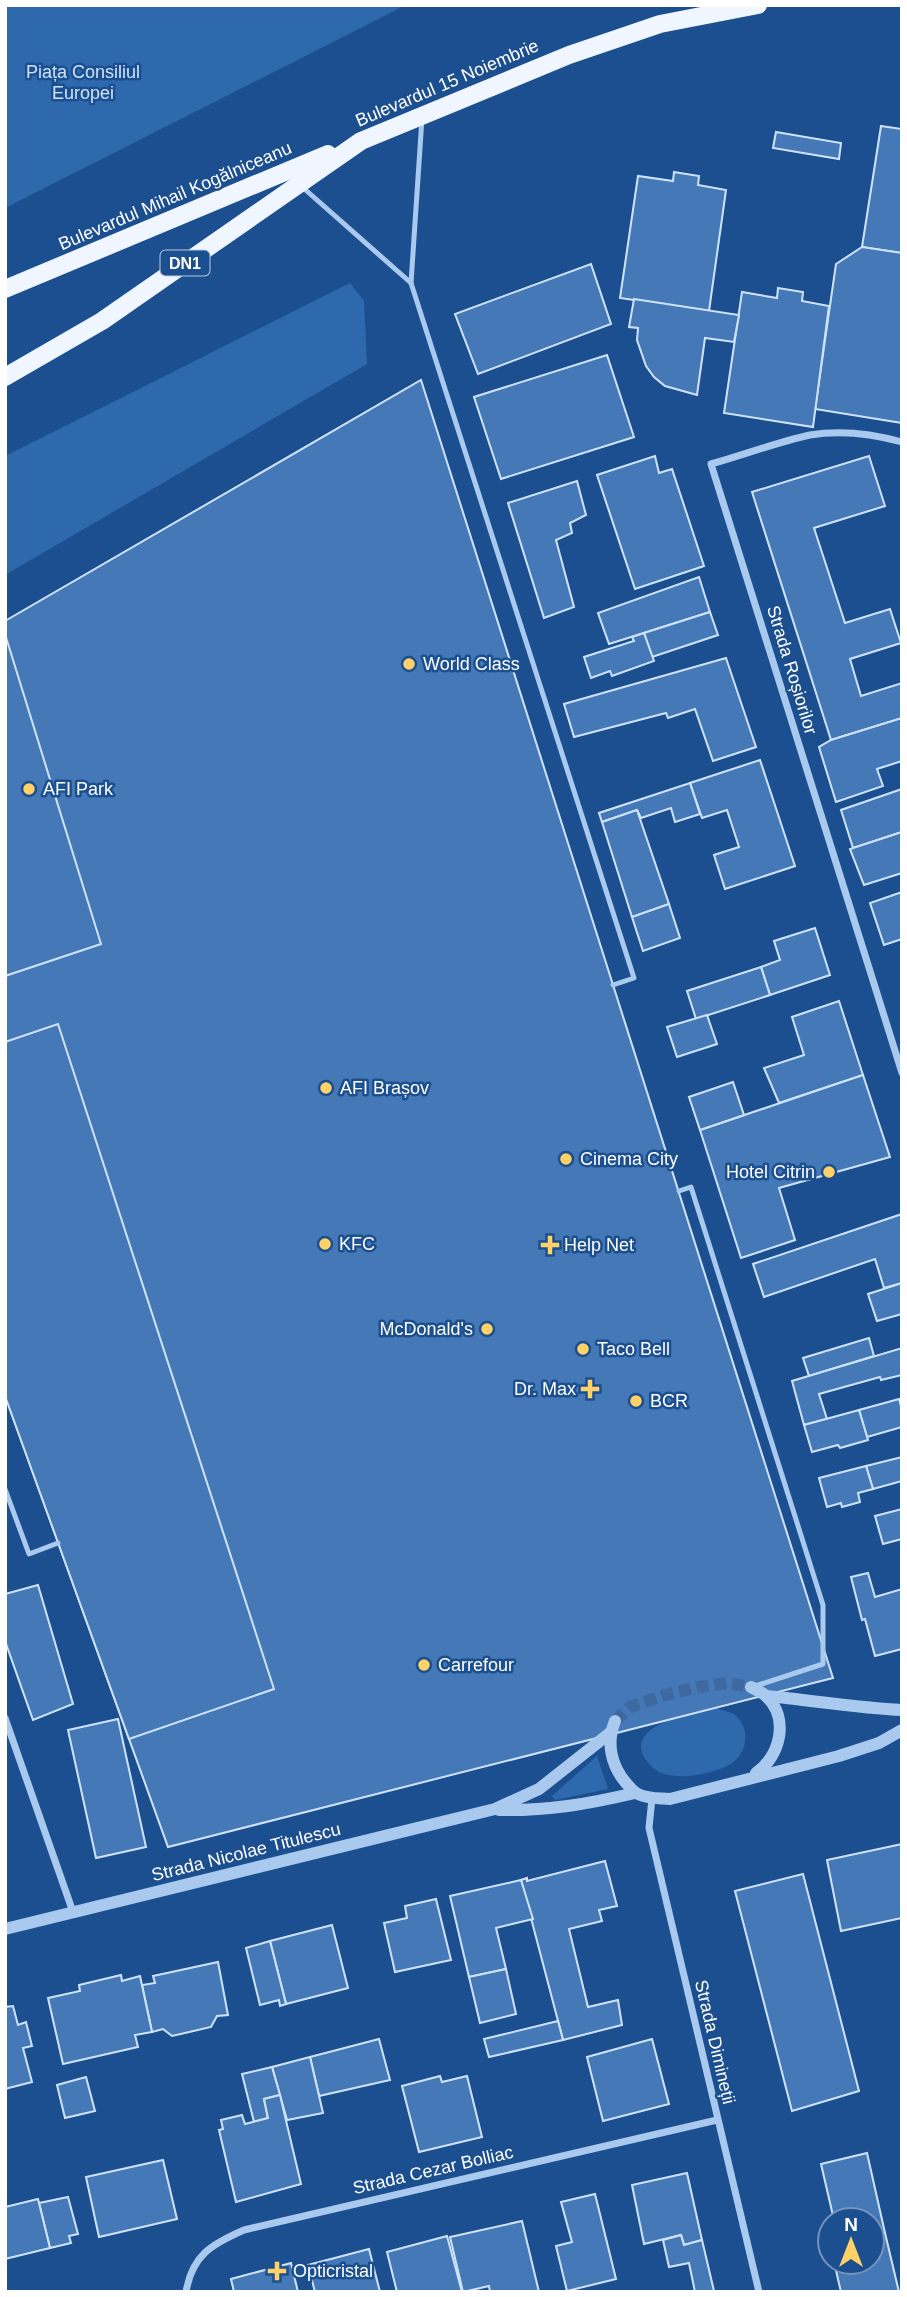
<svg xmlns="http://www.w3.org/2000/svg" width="907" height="2297" font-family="Helvetica,sans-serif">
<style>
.green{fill:#2e69ad}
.building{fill:#4478b7;stroke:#cfe3fa;stroke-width:2}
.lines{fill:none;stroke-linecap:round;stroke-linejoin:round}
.tertiary-tunnel{stroke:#3d69a0;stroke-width:12;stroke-dasharray:12 6;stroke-linecap:butt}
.service{stroke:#a9c9ee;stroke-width:5}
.minor{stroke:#a9c9ee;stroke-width:7}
.tertiary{stroke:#a9c9ee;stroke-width:12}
.primary{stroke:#f0f6ff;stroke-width:18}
.poi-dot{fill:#ffd166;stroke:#1b4f8f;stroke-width:2.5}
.labels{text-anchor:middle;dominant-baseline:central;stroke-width:5;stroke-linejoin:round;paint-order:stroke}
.shield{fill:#1b4f8f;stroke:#bbcadd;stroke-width:2}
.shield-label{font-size:16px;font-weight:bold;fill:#fff}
.park-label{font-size:18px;fill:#cfe3fa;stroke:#1b4f8f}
.street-label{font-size:18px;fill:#fff;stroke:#1b4f8f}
.poi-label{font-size:18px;fill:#fff;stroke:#1b4f8f;text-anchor:start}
</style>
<rect width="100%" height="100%" fill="#1b4f8f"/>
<g class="green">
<polygon points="5,5 406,5 5,208"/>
<polygon points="350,283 364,301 367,364 5,575 5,456"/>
<path d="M 715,1708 C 721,1710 731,1712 735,1715 C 752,1729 747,1755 729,1765 C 719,1771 689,1778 677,1776 C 663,1775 655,1772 646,1760 C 622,1724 695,1713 715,1708 Z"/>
<polygon points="597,1756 608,1789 555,1800 552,1796"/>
</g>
<g class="building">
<polygon points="881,126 902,129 902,253 862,247"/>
<polygon points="776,132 841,143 839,159 773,148"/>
<polygon points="674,172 699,176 698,185 726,190 709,311 620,298 638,176 673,181"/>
<polygon points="862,247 902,253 902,423 815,409 836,264"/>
<polygon points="591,264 611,324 478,374 455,314"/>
<polygon points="778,288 803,292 802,301 829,306 813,427 724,413 742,292 777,298"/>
<polygon points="634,299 739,315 734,342 705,338 697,395 665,386 654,377 646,366 637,340 638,328 629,327"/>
<polygon points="607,355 634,437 501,479 474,397"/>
<polygon points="421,380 833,1678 168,1847 5,1395 5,621"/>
<polygon points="655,456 659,473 672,469 704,566 635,589 597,475"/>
<polygon points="869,456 885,506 814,528 845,623 890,609 901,643 850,659 861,696 902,683 902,718 831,740 752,492"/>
<polygon points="577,481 586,515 570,523 572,533 556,540 574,607 544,618 508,503"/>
<polygon points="699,577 710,612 609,644 598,613"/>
<polygon points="710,612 718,635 652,657 644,633"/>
<polygon points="644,633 654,661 612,676 610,671 591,678 584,657 634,641 632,637"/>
<polygon points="5,634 101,944 5,976"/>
<polygon points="726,658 756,747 713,761 695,709 668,718 666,713 574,737 564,704"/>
<polygon points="902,718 902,761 877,769 883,786 836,802 819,747 831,740"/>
<polygon points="760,760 795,866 725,889 714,855 739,847 727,810 702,818 690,783"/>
<polygon points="690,783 700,814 675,822 671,808 641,818 637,810 602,822 599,813"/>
<polygon points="902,789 902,832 853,848 841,810"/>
<polygon points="637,810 669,904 632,917 602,822"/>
<polygon points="902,832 902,873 864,885 850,849"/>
<polygon points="902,892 902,939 884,945 870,903"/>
<polygon points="669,904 680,938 643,951 632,917"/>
<polygon points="815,928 830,975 770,995 761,967 780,960 774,941"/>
<polygon points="761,967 770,995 696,1019 687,991"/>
<polygon points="839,1001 863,1075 779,1103 764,1068 804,1055 792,1017"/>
<polygon points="707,1015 717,1044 677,1057 667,1027"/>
<polygon points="58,1024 274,1689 129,1739 5,1396 5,1042"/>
<polygon points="863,1075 890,1157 779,1188 795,1240 741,1258 700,1130"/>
<polygon points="733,1082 744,1115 700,1130 689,1097"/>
<polygon points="902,1214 902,1283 884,1288 875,1259 764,1297 753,1264"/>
<polygon points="902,1283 902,1314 877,1321 868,1294"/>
<polygon points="869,1338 874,1356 809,1376 803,1358"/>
<polygon points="902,1348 902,1375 881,1380 880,1377 819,1394 827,1419 804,1425 792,1381"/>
<polygon points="899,1399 902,1410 902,1427 867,1437 859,1410"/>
<polygon points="859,1410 868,1440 840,1448 838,1445 812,1452 804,1425"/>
<polygon points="902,1457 902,1481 873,1489 866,1466"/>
<polygon points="866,1466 873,1489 858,1493 860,1502 842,1507 841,1503 827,1507 819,1478"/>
<polygon points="902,1509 902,1539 883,1544 875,1516"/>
<polygon points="868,1573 875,1597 902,1589 902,1649 875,1656 865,1619 862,1620 851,1577"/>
<polygon points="38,1585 73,1704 33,1720 5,1641 5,1594"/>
<polygon points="118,1719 146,1847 96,1858 68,1730"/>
<polygon points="902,1844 902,1918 841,1931 827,1860"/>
<polygon points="605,1861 617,1906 599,1910 602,1921 569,1929 588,2007 618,2000 622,2025 563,2040 521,1880 527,1878 527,1881"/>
<polygon points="803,1874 859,2091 792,2111 735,1891"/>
<polygon points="521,1880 533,1919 496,1928 506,1969 469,1977 450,1896"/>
<polygon points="436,1899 451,1960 395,1972 384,1923 407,1918 405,1906"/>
<polygon points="332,1925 348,1988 286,2004 270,1941"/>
<polygon points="270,1941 286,2004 280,2006 279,2000 260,2005 246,1948"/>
<polygon points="218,1962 228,2015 217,2016 211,2027 172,2036 163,2029 152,2032 142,1985 155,1983 153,1976"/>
<polygon points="506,1969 516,2014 480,2023 469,1977"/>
<polygon points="121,1975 122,1981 140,1976 152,2032 135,2035 138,2047 63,2064 48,1998 80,1991 79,1985"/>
<polygon points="13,2006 18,2025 26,2022 32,2046 23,2048 32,2082 5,2089 5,2007"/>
<polygon points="558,2021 563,2040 489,2057 484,2039"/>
<polygon points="379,2039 390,2080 319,2096 310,2057"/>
<polygon points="652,2039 669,2104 603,2121 587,2057"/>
<polygon points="310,2057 323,2113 287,2120 272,2067"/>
<polygon points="272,2067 280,2095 264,2099 268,2118 254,2122 242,2074"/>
<polygon points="440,2076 442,2082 467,2076 482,2137 419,2152 402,2086"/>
<polygon points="86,2077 95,2111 65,2118 57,2085"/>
<polygon points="280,2095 301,2184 236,2202 219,2130 223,2129 221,2120 242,2115 245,2124 268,2118 264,2099"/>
<polygon points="867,2153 885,2233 872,2235 872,2220 834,2220 821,2164"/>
<polygon points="163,2160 177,2219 99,2237 86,2177"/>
<polygon points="687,2173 702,2240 684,2245 681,2235 644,2244 632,2185"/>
<polygon points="595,2194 616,2279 567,2291 556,2246 572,2242 561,2202"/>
<polygon points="68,2197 78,2234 69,2236 71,2243 50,2248 39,2203"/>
<polygon points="38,2199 50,2248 5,2259 5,2207"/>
<polygon points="522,2221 539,2292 490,2292 489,2286 463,2292 450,2237"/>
<polygon points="885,2233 899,2292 841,2292 834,2262 872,2262 872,2235"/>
<polygon points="681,2235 684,2245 702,2240 714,2291 695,2292 689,2263 669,2267 663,2240"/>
<polygon points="447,2236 462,2292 397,2292 387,2252"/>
<polygon points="369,2249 380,2292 315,2292 308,2265"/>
<polygon points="291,2263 298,2292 234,2292 231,2279"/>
</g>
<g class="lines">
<polyline class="tertiary-tunnel" points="615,1721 630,1707 665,1695 698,1687 728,1683 751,1687"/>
<g class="service">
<polyline points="422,118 411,283 634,978 613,985"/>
<polyline points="300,185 411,283"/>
<polyline points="679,1191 691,1187 823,1605 823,1664 752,1687"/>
<polyline points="5,1489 29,1554 58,1543"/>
</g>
<g class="minor">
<path d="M 902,442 C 873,434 840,430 810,435 C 777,442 744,455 711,464 L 902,1073"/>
<polyline points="5,1718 73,1912"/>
<polyline points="652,1798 649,1828 759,2292"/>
<path d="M 186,2292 C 192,2255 212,2244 244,2230 L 717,2120"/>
</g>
<g class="tertiary">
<path d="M 751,1687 C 756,1690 762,1692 766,1696 C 790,1718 780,1757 756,1773"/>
<path d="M 766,1696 C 811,1700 856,1708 902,1710"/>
<path d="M 615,1721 C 606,1743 611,1765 626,1783 C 630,1787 633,1792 638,1794 C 648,1799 659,1798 670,1799 L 839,1756 L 879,1743 L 902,1730"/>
<path d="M 499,1810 C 548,1811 588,1804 635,1793"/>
<polyline points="5,1929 495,1809 539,1789 610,1733"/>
</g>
<g class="primary">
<polyline points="5,289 328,154"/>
<polyline points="5,377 102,321 361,141 569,55 660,24 758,5"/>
</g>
</g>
<g class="poi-dot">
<circle cx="409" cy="664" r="7"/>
<circle cx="29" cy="789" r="7"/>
<circle cx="326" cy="1088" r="7"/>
<circle cx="566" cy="1159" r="7"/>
<circle cx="829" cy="1172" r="7"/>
<circle cx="325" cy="1244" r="7"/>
<path d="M546.5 1234.5h7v7h7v7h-7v7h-7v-7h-7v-7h7z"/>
<circle cx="487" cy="1329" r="7"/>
<circle cx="583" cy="1349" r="7"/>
<path d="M586.5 1378.5h7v7h7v7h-7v7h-7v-7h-7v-7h7z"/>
<circle cx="636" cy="1401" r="7"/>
<circle cx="424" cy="1665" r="7"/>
<path d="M273.5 2260.5h7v7h7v7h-7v7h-7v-7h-7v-7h7z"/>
</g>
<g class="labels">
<rect class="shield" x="160.5" y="250.5" width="49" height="25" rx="5"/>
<g class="shield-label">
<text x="185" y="263">DN1</text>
</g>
<g class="park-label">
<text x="83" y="72">Piața Consiliul<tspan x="83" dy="21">Europei</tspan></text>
</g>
<g class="street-label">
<text transform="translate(447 83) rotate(-23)">Bulevardul 15 Noiembrie</text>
<text transform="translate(175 196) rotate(-23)">Bulevardul Mihail Kogălniceanu</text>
<text transform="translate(792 670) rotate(73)">Strada Roșiorilor</text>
<text transform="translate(246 1852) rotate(-14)">Strada Nicolae Titulescu</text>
<text transform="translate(715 2042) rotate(77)">Strada Dimineții</text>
<text transform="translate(433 2170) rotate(-13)">Strada Cezar Bolliac</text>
</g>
<g class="poi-label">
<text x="423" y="664">World Class</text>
<text x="43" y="789">AFI Park</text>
<text x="340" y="1088">AFI Brașov</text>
<text x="580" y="1159">Cinema City</text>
<text x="815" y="1172" text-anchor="end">Hotel Citrin</text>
<text x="339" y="1244">KFC</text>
<text x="564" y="1245">Help Net</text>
<text x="473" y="1329" text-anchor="end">McDonald's</text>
<text x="597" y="1349">Taco Bell</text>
<text x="576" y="1389" text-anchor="end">Dr. Max</text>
<text x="650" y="1401">BCR</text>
<text x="438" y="1665">Carrefour</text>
<text x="293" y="2271">Opticristal</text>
</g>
</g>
<rect width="907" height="2297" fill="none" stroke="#ffffff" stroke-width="14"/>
<g transform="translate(851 2241)"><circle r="33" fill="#1b4f8f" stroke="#7695bc" stroke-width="2"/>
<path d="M0-5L12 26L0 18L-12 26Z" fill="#ffd166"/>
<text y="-10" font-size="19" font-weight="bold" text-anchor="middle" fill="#ffffff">N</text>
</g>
</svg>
